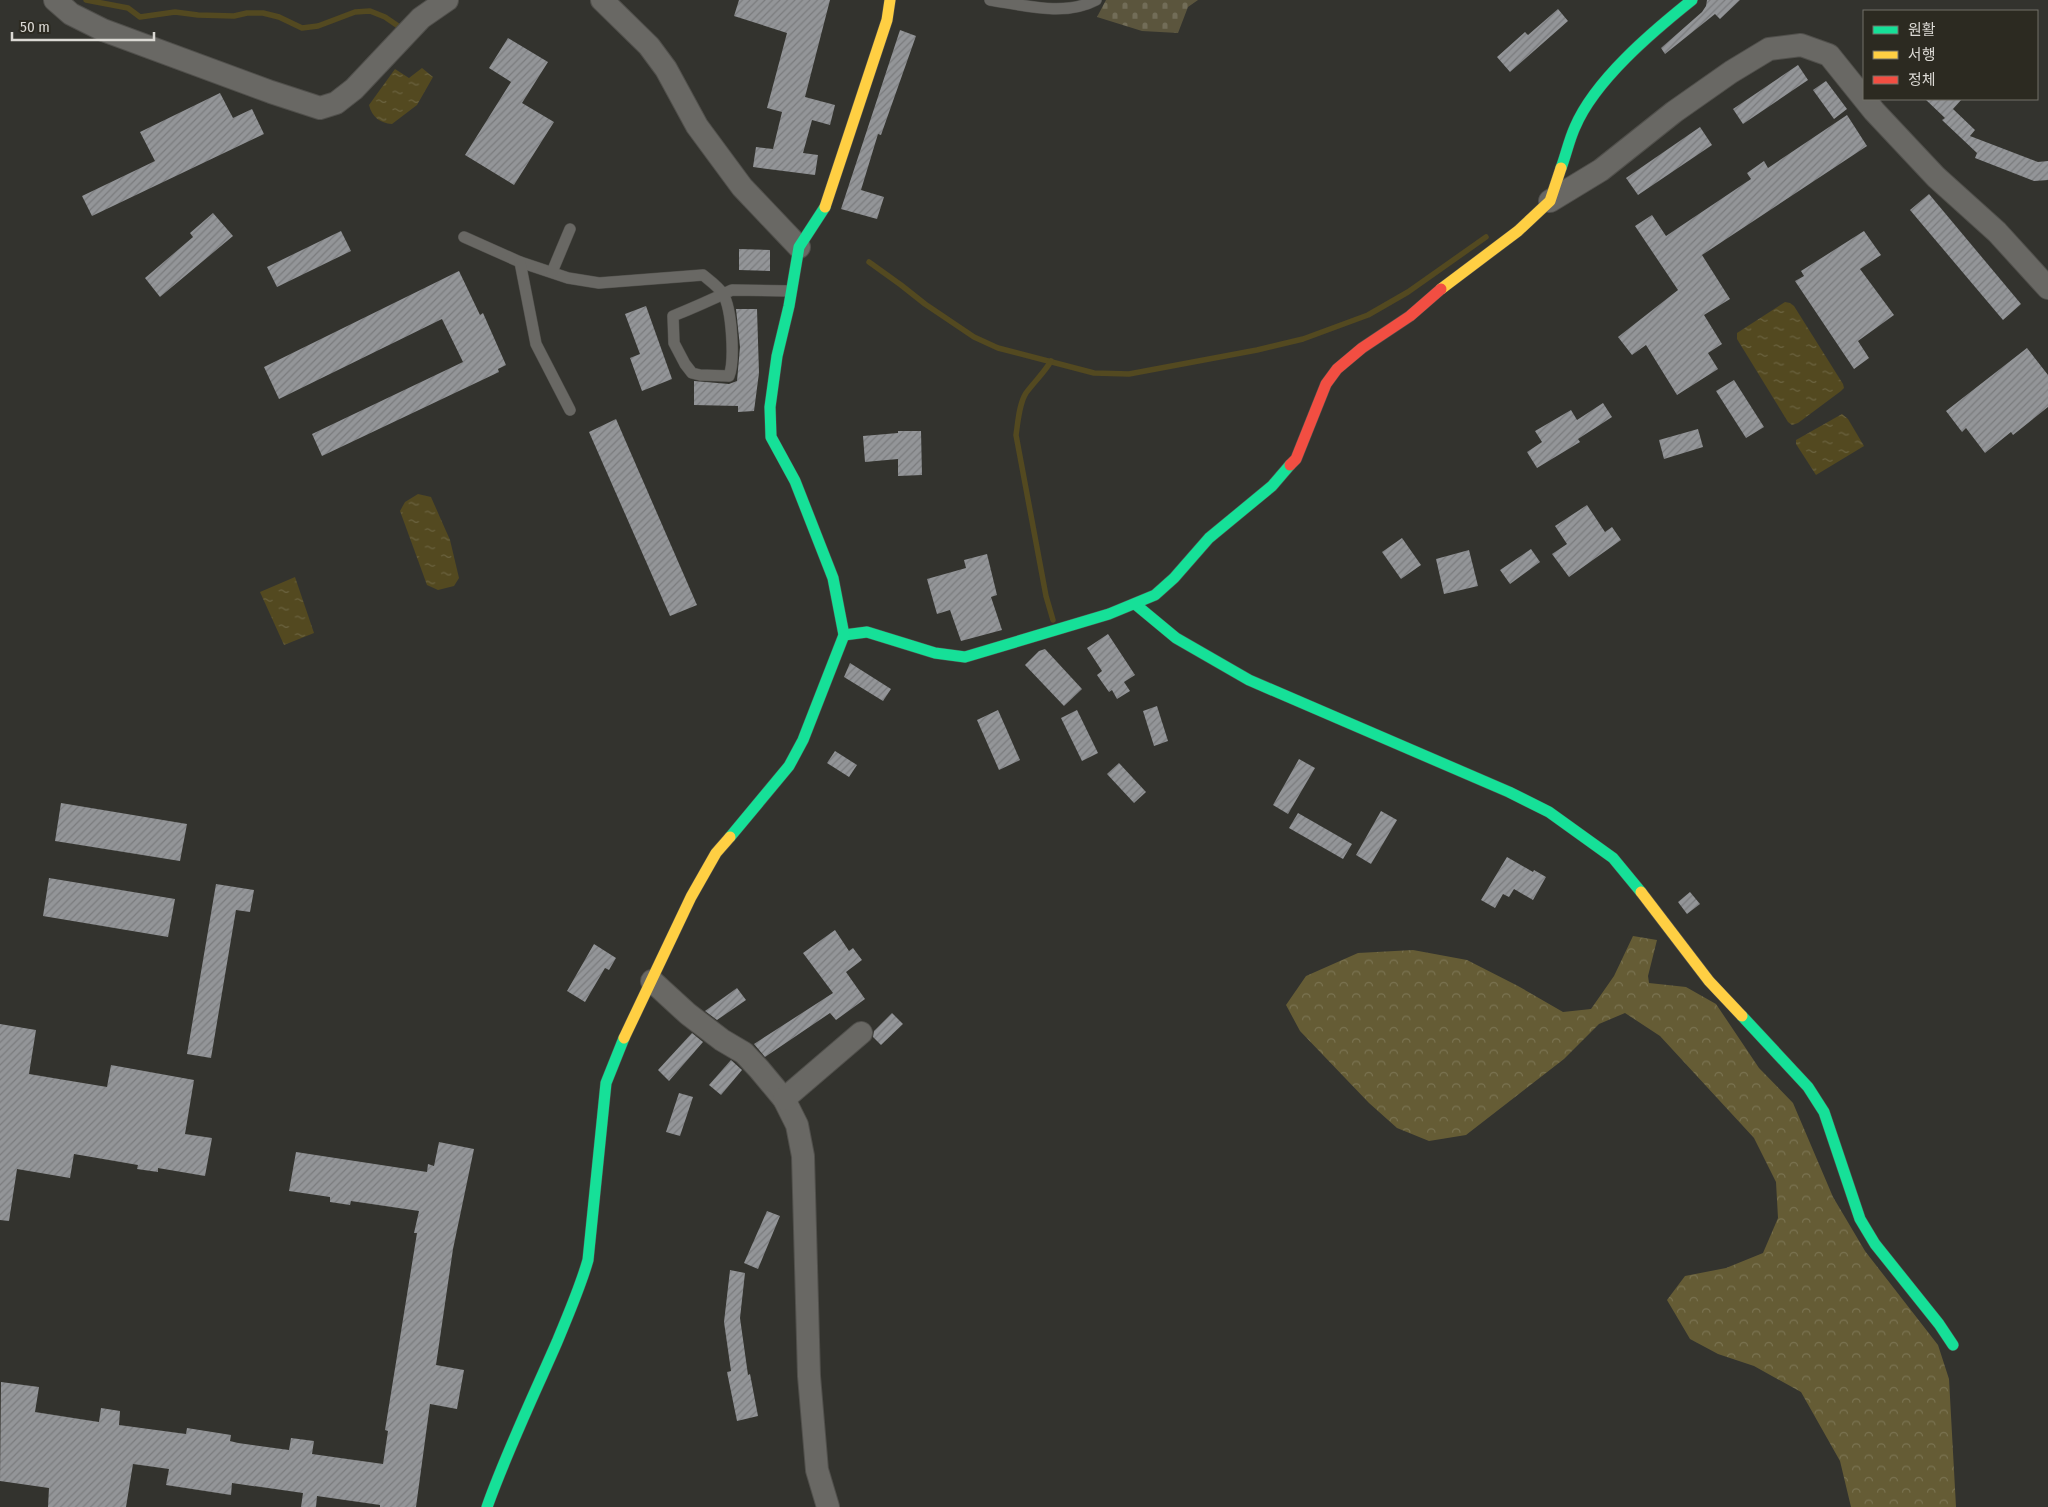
<svg xmlns="http://www.w3.org/2000/svg" width="2048" height="1507" font-family="'Fira Sans Condensed','Noto Sans KR',sans-serif">
<style>
.forest{fill:url(#forest-crowns)}
.cemetery{fill:url(#cemetery-stones)}
.water{fill:url(#water-ripples)}
.lines{fill:none;stroke-linecap:round;stroke-linejoin:round}
.stream{stroke:#534920;stroke-width:5.5}
.building{fill:url(#building-hatch)}
.lane-casing{stroke:#51504c;stroke-width:12}
.street-casing{stroke:#51504c;stroke-width:24}
.fast-casing{stroke:#51504c;stroke-width:12}
.slow-casing{stroke:#51504c;stroke-width:12}
.jam-casing{stroke:#51504c;stroke-width:12}
.lane{stroke:#696864;stroke-width:11}
.street{stroke:#696864;stroke-width:22}
.fast{stroke:#16e098;stroke-width:11}
.slow{stroke:#ffcf43;stroke-width:11}
.jam{stroke:#f24e42;stroke-width:11}
</style>
<defs>
<pattern id="forest-crowns" width="20" height="18" patternUnits="userSpaceOnUse" patternTransform="scale(1.25)"><rect width="20" height="18" fill="#655c35"/><path d="M2 6a3 3 0 1 1 6 0M12 15a3 3 0 1 1 6 0" fill="none" stroke="#7a7351"/></pattern>
<pattern id="cemetery-stones" width="16" height="16" patternUnits="userSpaceOnUse" patternTransform="scale(1.25)"><rect width="16" height="16" fill="#5b553d"/><path d="M2 7V4a2 2 0 0 1 4 0v3zM10 15v-3a2 2 0 0 1 4 0v3z" fill="#726d58"/></pattern>
<pattern id="water-ripples" width="26" height="14" patternUnits="userSpaceOnUse" patternTransform="scale(1.25)"><rect width="26" height="14" fill="#534920"/><path d="M2 4q2-2 4 0t4 0M15 11q2-2 4 0t4 0" fill="none" stroke="#6b6340"/></pattern>
<pattern id="building-hatch" width="6" height="6" patternUnits="userSpaceOnUse" patternTransform="scale(1.25)"><rect width="6" height="6" fill="#939598"/><path d="M-1 1l2-2M0 6l6-6M5 7l2-2" fill="none" stroke="#7b7c7e"/></pattern>
</defs>
<rect width="100%" height="100%" fill="#33332e"/>
<polygon class="forest" points="1633,936 1657,940 1648,976 1649,983 1686,987 1716,1004 1759,1068 1793,1103 1833,1197 1865,1251 1938,1345 1949,1379 1956,1507 1851,1507 1840,1461 1801,1392 1754,1366 1718,1354 1690,1339 1667,1300 1685,1276 1726,1268 1763,1253 1778,1218 1776,1182 1754,1138 1660,1036 1625,1013 1599,1024 1564,1059 1466,1135 1429,1141 1397,1128 1369,1103 1300,1031 1286,1005 1306,976 1358,953 1413,950 1467,960 1518,986 1563,1012 1591,1009 1614,976"/>
<polygon class="cemetery" points="1106,0 1198,0 1188,7 1178,33 1142,31 1097,17"/>
<g class="water">
<path d="M 422,68 L 433,77 L 417,105 L 392,124 C 380,123 372,117 369,105 L 395,69 L 409,78 Z"/>
<polygon points="1785,302 1790,303 1794,306 1843,384 1844,388 1841,391 1798,423 1792,425 1788,422 1737,339 1737,333"/>
<polygon points="1842,414 1848,419 1864,446 1816,475 1796,444 1796,440"/>
<polygon points="418,494 431,497 450,540 459,578 454,586 438,590 427,585 400,511 405,502"/>
<polygon points="295,577 314,633 284,645 260,592"/>
</g>
<g class="lines">
<g class="stream">
<polyline points="86,0 128,8 140,17 175,12 198,15 234,16 247,13 263,13 279,17 302,28 318,26 355,12 370,11 385,17 401,28"/>
<polyline points="869,262 901,285 925,304 974,337 998,348 1094,373 1129,374 1257,350 1303,339 1368,315 1408,292 1486,237"/>
<path d="M 1051,361 C 1044,373 1034,382 1026,393 C 1019,404 1018,422 1016,435 L 1046,596 L 1053,620"/>
</g>
</g>
<g class="building">
<polygon points="739,0 830,0 805,97 835,105 830,125 812,120 803,153 818,155 815,175 753,167 756,147 773,149 782,112 767,108 787,33 734,16"/>
<polygon points="1707,0 1740,0 1720,19 1715,14 1665,54 1661,48 1702,12 1706,6"/>
<polygon points="1558,9 1568,21 1510,72 1497,57 1525,32 1528,35"/>
<polygon points="900,30 916,36 881,135 878,134 861,190 884,197 877,219 841,209"/>
<polygon points="508,38 548,62 522,103 554,122 514,185 465,155 511,82 489,68"/>
<polygon points="1798,65 1808,80 1743,124 1733,109"/>
<polygon points="1826,81 1847,109 1834,119 1813,90"/>
<polygon points="220,93 233,118 252,109 264,134 92,216 82,196 155,161 140,132"/>
<polygon points="1925,99 1962,99 1953,109 1975,130 1970,136 2038,162 2048,161 2048,180 2034,181 1975,158 1977,153 1942,120 1945,118"/>
<polygon points="1847,115 1867,146 1702,255 1730,299 1704,315 1722,344 1708,353 1718,369 1677,395 1646,345 1632,355 1618,337 1678,290 1635,226 1652,215 1666,236 1751,179 1747,173 1764,161 1768,168"/>
<polygon points="1700,127 1712,145 1638,195 1626,178"/>
<polygon points="1929,194 2021,304 2003,320 1910,210"/>
<polygon points="213,213 233,236 160,297 145,278 193,237 190,233"/>
<polygon points="341,231 351,251 277,287 267,267"/>
<polygon points="1864,231 1881,255 1860,269 1894,315 1858,341 1869,358 1854,369 1795,281 1804,276 1801,271"/>
<polygon points="739,249 770,250 770,271 739,270"/>
<polygon points="459,271 480,315 483,313 506,365 498,369 499,372 322,456 312,434 463,362 442,319 279,399 264,367"/>
<polygon points="646,306 672,379 642,391 630,358 640,354 625,314"/>
<polygon points="736,309 757,309 759,373 754,411 738,412 738,406 694,405 694,381 729,384 737,381 740,347"/>
<polygon points="2027,348 2048,375 2048,407 2013,435 2011,432 1985,453 1966,428 1962,432 1946,411"/>
<polygon points="1734,380 1764,427 1746,438 1716,391"/>
<polygon points="1603,403 1612,417 1578,439 1580,442 1537,468 1527,452 1542,442 1535,431 1571,410 1577,420"/>
<polygon points="616,419 697,605 670,616 589,432"/>
<polygon points="1698,429 1703,447 1664,459 1659,440"/>
<polygon points="898,431 921,431 922,475 898,476 898,459 865,462 863,436 898,433"/>
<polygon points="1587,505 1605,532 1612,527 1621,540 1569,577 1552,554 1567,544 1555,526"/>
<polygon points="1402,538 1421,565 1401,579 1382,552"/>
<polygon points="1531,549 1540,562 1510,584 1500,570"/>
<polygon points="1469,550 1478,586 1444,594 1436,559"/>
<polygon points="987,554 997,595 991,597 1002,630 961,641 950,610 937,614 927,579 966,568 964,560"/>
<polygon points="1108,634 1135,675 1124,682 1130,691 1117,699 1112,690 1109,692 1097,675 1102,671 1087,648"/>
<polygon points="1045,649 1082,689 1064,706 1025,665 1039,651"/>
<polygon points="850,663 891,689 883,701 844,677"/>
<polygon points="1157,706 1168,741 1154,746 1143,711"/>
<polygon points="998,710 1020,760 999,770 977,720"/>
<polygon points="1077,710 1098,753 1082,761 1061,718"/>
<polygon points="835,751 857,765 849,777 827,763"/>
<polygon points="1299,759 1315,768 1288,814 1273,805"/>
<polygon points="1119,763 1146,792 1134,803 1107,774"/>
<polygon points="61,803 187,824 180,861 55,841"/>
<polygon points="1381,811 1397,820 1371,864 1356,855"/>
<polygon points="1298,813 1352,844 1343,859 1289,828"/>
<polygon points="1507,857 1533,872 1534,870 1546,877 1533,900 1514,889 1509,897 1503,894 1495,908 1481,900"/>
<polygon points="49,878 175,899 168,937 43,916"/>
<polygon points="216,884 254,890 250,912 236,910 211,1058 187,1054"/>
<polygon points="1690,892 1700,904 1687,914 1678,902"/>
<polygon points="835,930 849,951 853,948 862,960 846,972 865,999 836,1020 830,1013 765,1057 754,1044 833,993 803,953"/>
<polygon points="594,944 616,958 609,970 605,968 585,1002 567,991"/>
<polygon points="737,988 746,1000 717,1020 705,1011"/>
<polygon points="892,1013 903,1024 881,1045 873,1037 874,1031"/>
<polygon points="0,1024 36,1030 29,1074 107,1087 111,1065 194,1080 185,1134 212,1138 205,1176 158,1168 158,1172 137,1169 138,1165 74,1154 70,1178 17,1169 9,1221 0,1220"/>
<polygon points="692,1033 703,1042 669,1081 658,1070"/>
<polygon points="731,1060 742,1070 721,1095 709,1085"/>
<polygon points="679,1093 693,1097 680,1136 666,1132"/>
<polygon points="439,1142 474,1149 453,1249 436,1365 464,1370 457,1409 430,1404 416,1507 380,1507 380,1505 317,1496 316,1507 301,1507 303,1493 232,1483 231,1495 166,1485 169,1469 133,1464 126,1507 48,1507 49,1488 0,1481 1,1382 39,1387 35,1412 99,1422 101,1408 120,1411 119,1425 186,1434 187,1428 231,1435 230,1441 238,1443 289,1450 291,1438 314,1441 312,1454 383,1464 388,1431 385,1430 417,1233 414,1233 419,1211 351,1201 350,1205 330,1202 330,1197 289,1191 296,1152 427,1172 428,1164 434,1166"/>
<polygon points="767,1211 780,1216 758,1269 744,1263"/>
<polygon points="730,1270 745,1273 740,1318 748,1375 750,1374 758,1416 737,1421 727,1372 731,1371 724,1322"/>
</g>
<g class="lines">
<defs>
<g id="lane">
<path d="M 990,0 C 1023,5 1065,17 1096,0"/>
<path d="M 464,237 L 520,262 L 568,278 L 599,283 L 703,275 C 709,280 719,287 723,294 C 732,309 735,361 729,376 L 700,375 L 692,373 L 685,364 L 674,343 L 673,316 C 693,308 713,299 732,290 L 791,291"/>
<polyline points="520,262 536,344 570,410"/>
<polyline points="552,272 570,229"/>
</g>
<g id="street">
<polyline points="55,0 71,14 103,30 271,92 320,108 336,103 354,89 421,18 447,0"/>
<polyline points="602,0 649,46 666,69 697,126 742,187 799,247"/>
<polyline points="1550,201 1601,170 1674,112 1731,72 1769,49 1801,45 1829,55 1874,111 1936,177 1997,232 2048,288"/>
<polyline points="652,981 688,1014 722,1040 744,1053 759,1069 784,1099 797,1125 803,1156 809,1376 817,1470 828,1507"/>
<polyline points="784,1099 861,1033"/>
</g>
<g id="fast">
<path d="M 1561,168 C 1566,155 1569,140 1575,127 C 1595,80 1652,32 1692,0"/>
<polyline points="1135,604 1176,638 1249,680 1509,792 1549,812 1613,858 1641,892"/>
<polyline points="844,635 867,632 935,653 965,657 1109,614 1155,595 1174,578 1209,538 1272,486 1290,465"/>
<polyline points="730,837 789,766 803,740 844,635 833,578 795,481 771,437 770,407 777,356 789,306 799,247 825,207"/>
<polyline points="1742,1016 1808,1087 1824,1112 1860,1219 1875,1244 1939,1324 1953,1345"/>
<path d="M 487,1507 C 507,1451 533,1397 557,1342 C 568,1315 580,1288 588,1260 L 606,1083 L 624,1038"/>
</g>
<g id="slow">
<polyline points="825,207 887,20 890,0"/>
<polyline points="1441,289 1518,231 1550,201 1561,168"/>
<polyline points="1641,892 1709,981 1742,1016"/>
<polyline points="624,1038 691,897 716,853 730,837"/>
</g>
<polyline id="jam" points="1290,465 1296,459 1326,384 1337,369 1362,348 1410,316 1441,289"/>
</defs>
<use href="#lane" class="lane-casing"/>
<use href="#street" class="street-casing"/>
<use href="#fast" class="fast-casing"/>
<use href="#slow" class="slow-casing"/>
<use href="#jam" class="jam-casing"/>
<use href="#lane" class="lane"/>
<use href="#street" class="street"/>
<use href="#fast" class="fast"/>
<use href="#slow" class="slow"/>
<use href="#jam" class="jam"/>
</g>
<rect x="1863" y="10" width="175" height="90" fill="#2c2a21" stroke="#727069"/>
<rect x="1873" y="26" width="25" height="8" fill="#16e098" stroke="#727069"/>
<text x="1908" y="35" font-size="15" fill="#dbd9d4">원활</text>
<rect x="1873" y="51" width="25" height="8" fill="#ffcf43" stroke="#727069"/>
<text x="1908" y="60" font-size="15" fill="#dbd9d4">서행</text>
<rect x="1873" y="76" width="25" height="8" fill="#f24e42" stroke="#727069"/>
<text x="1908" y="85" font-size="15" fill="#dbd9d4">정체</text>
<path d="M12 32v8h142v-8" fill="none" stroke="#dbd9d4" stroke-width="2.5"/>
<text x="20" y="32" font-size="15" fill="#dbd9d4" stroke="#2c2a21" stroke-width="4" paint-order="stroke">50 m</text>
</svg>
